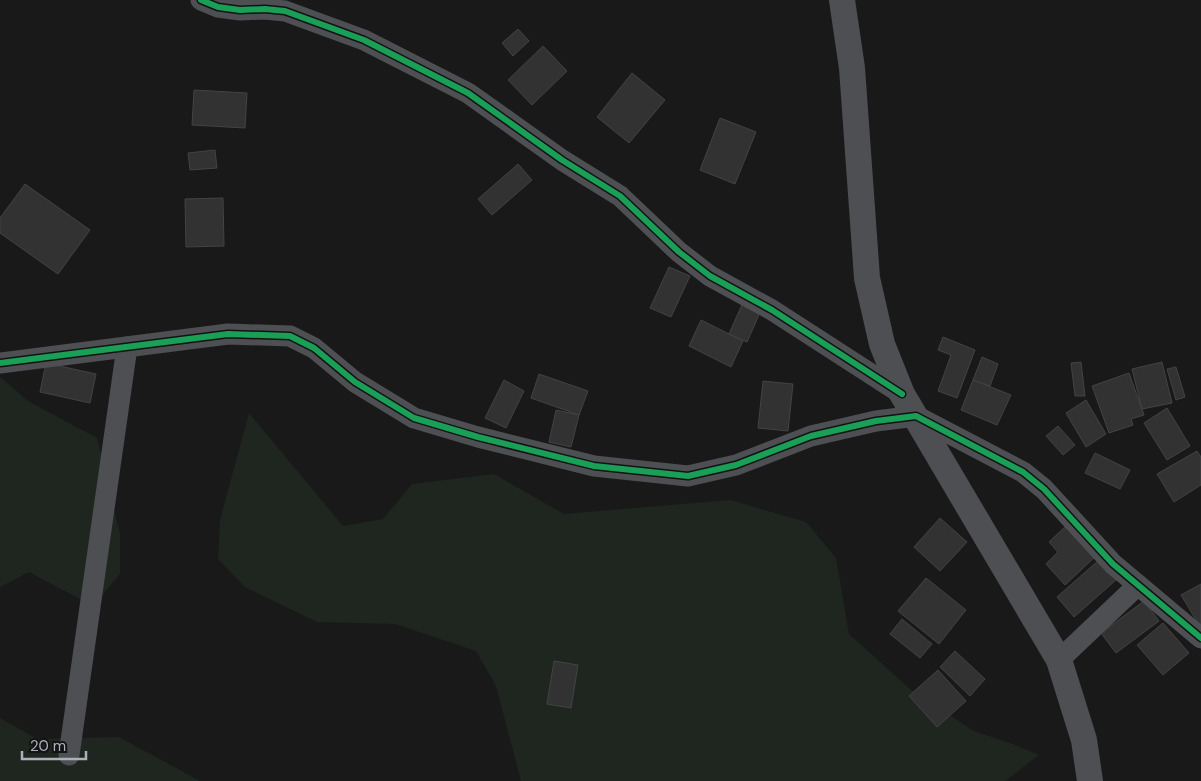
<svg xmlns="http://www.w3.org/2000/svg" width="1201" height="781" font-family="'DM Sans',sans-serif">
<style>
.green{fill:#1f2620}
.building{fill:#323233;stroke:#414345}
.lines{fill:none;stroke-linecap:round;stroke-linejoin:round}
.minor{stroke:#4d4f52;stroke-width:21}
.tertiary{stroke:#4d4f52;stroke-width:26}
.cycleway-casing{stroke:#131315;stroke-width:9}
.cycleway{stroke:#1a9f57;stroke-width:6}
</style>
<rect width="100%" height="100%" fill="#191919"/>
<g class="green">
<polygon points="0,377 28,401 97,438 120,534 120,574 93,606 29,572 0,587"/>
<polygon points="249,413 343,526 383,519 412,484 494,474 564,514 730,500 806,522 836,558 849,634 910,689 974,731 1013,744 1039,755 1005,781 521,781 496,686 476,651 395,624 317,622 245,587 218,559 220,520"/>
<polygon points="0,718 37,739 119,737 200,781 0,781"/>
</g>
<g class="building">
<polygon points="518,29 529,41 513,56 502,43"/>
<polygon points="543,46 567,71 532,105 508,80"/>
<polygon points="632,73 665,100 629,143 597,117"/>
<polygon points="194,90 247,93 245,128 192,125"/>
<polygon points="720,118 756,132 735,184 700,170"/>
<polygon points="215,150 217,168 190,170 188,153"/>
<polygon points="518,164 532,180 492,215 478,199"/>
<polygon points="25,184 90,230 58,274 0,233 0,218"/>
<polygon points="223,198 224,246 186,247 185,199"/>
<polygon points="669,267 690,276 671,317 650,308"/>
<polygon points="744,300 762,308 747,342 729,334"/>
<polygon points="701,320 743,341 731,367 689,346"/>
<polygon points="943,337 975,350 957,398 938,391 951,355 938,350"/>
<polygon points="982,357 998,364 990,386 973,380"/>
<polygon points="1081,362 1085,396 1075,396 1071,363"/>
<polygon points="1162,362 1172,403 1142,409 1132,369"/>
<polygon points="46,363 96,374 90,403 40,392"/>
<polygon points="1176,367 1185,397 1176,400 1167,369"/>
<polygon points="1129,373 1144,415 1131,419 1133,425 1109,433 1092,386"/>
<polygon points="539,374 588,391 579,415 531,398"/>
<polygon points="504,380 524,391 506,428 485,418"/>
<polygon points="973,380 1011,395 997,425 961,410"/>
<polygon points="763,381 793,384 788,431 758,428"/>
<polygon points="1086,400 1106,434 1086,447 1066,413"/>
<polygon points="1167,408 1190,446 1167,460 1144,423"/>
<polygon points="556,410 579,415 571,447 549,442"/>
<polygon points="1058,426 1075,445 1063,455 1046,436"/>
<polygon points="1197,451 1201,457 1201,485 1174,502 1157,474"/>
<polygon points="1095,453 1130,470 1120,489 1085,473"/>
<polygon points="940,518 967,542 940,571 914,547"/>
<polygon points="1069,523 1098,554 1065,585 1046,564 1058,552 1049,542"/>
<polygon points="1099,560 1117,579 1074,617 1057,597"/>
<polygon points="926,578 966,610 939,644 898,611"/>
<polygon points="1201,584 1201,628 1181,595"/>
<polygon points="1144,601 1159,621 1116,653 1101,633"/>
<polygon points="902,619 932,644 920,658 890,634"/>
<polygon points="1163,623 1189,653 1163,675 1137,645"/>
<polygon points="955,651 985,679 970,696 940,667"/>
<polygon points="554,661 578,665 571,708 547,704"/>
<polygon points="938,670 966,701 937,727 909,696"/>
</g>
<g class="lines">
<g class="minor">
<polyline points="201,0 218,7 240,10 265,9 285,11 364,40 468,93 562,160 620,196 679,252 710,276 772,310 902,394"/>
<polyline points="0,363 228,334 290,336 314,348 355,382 414,418 478,437 594,466 688,476 736,465 811,436 876,421 916,416 1023,472 1044,489 1113,564 1201,638"/>
<polyline points="1059,660 1138,585"/>
<polyline points="69,755 127,347"/>
</g>
<polyline class="tertiary" points="842,0 852,68 867,278 882,344 902,394 1059,660 1084,740 1090,781"/>
<defs>
<g id="cycleway">
<polyline points="201,0 218,7 240,10 265,9 285,11 364,40 468,93 562,160 620,196 679,252 710,276 772,310 902,394"/>
<polyline points="0,363 228,334 290,336 314,348 355,382 414,418 478,437 594,466 688,476 736,465 811,436 876,421 916,416 1023,472 1044,489 1113,564 1201,638"/>
</g>
</defs>
<use href="#cycleway" class="cycleway-casing"/>
<use href="#cycleway" class="cycleway"/>
</g>
<path d="M22 751v8h64v-8" fill="none" stroke="#abb0b9" stroke-width="2.5"/>
<text x="30" y="751" font-size="15" fill="#abb0b9" stroke="#131315" stroke-width="4" paint-order="stroke">20 m</text>
</svg>
